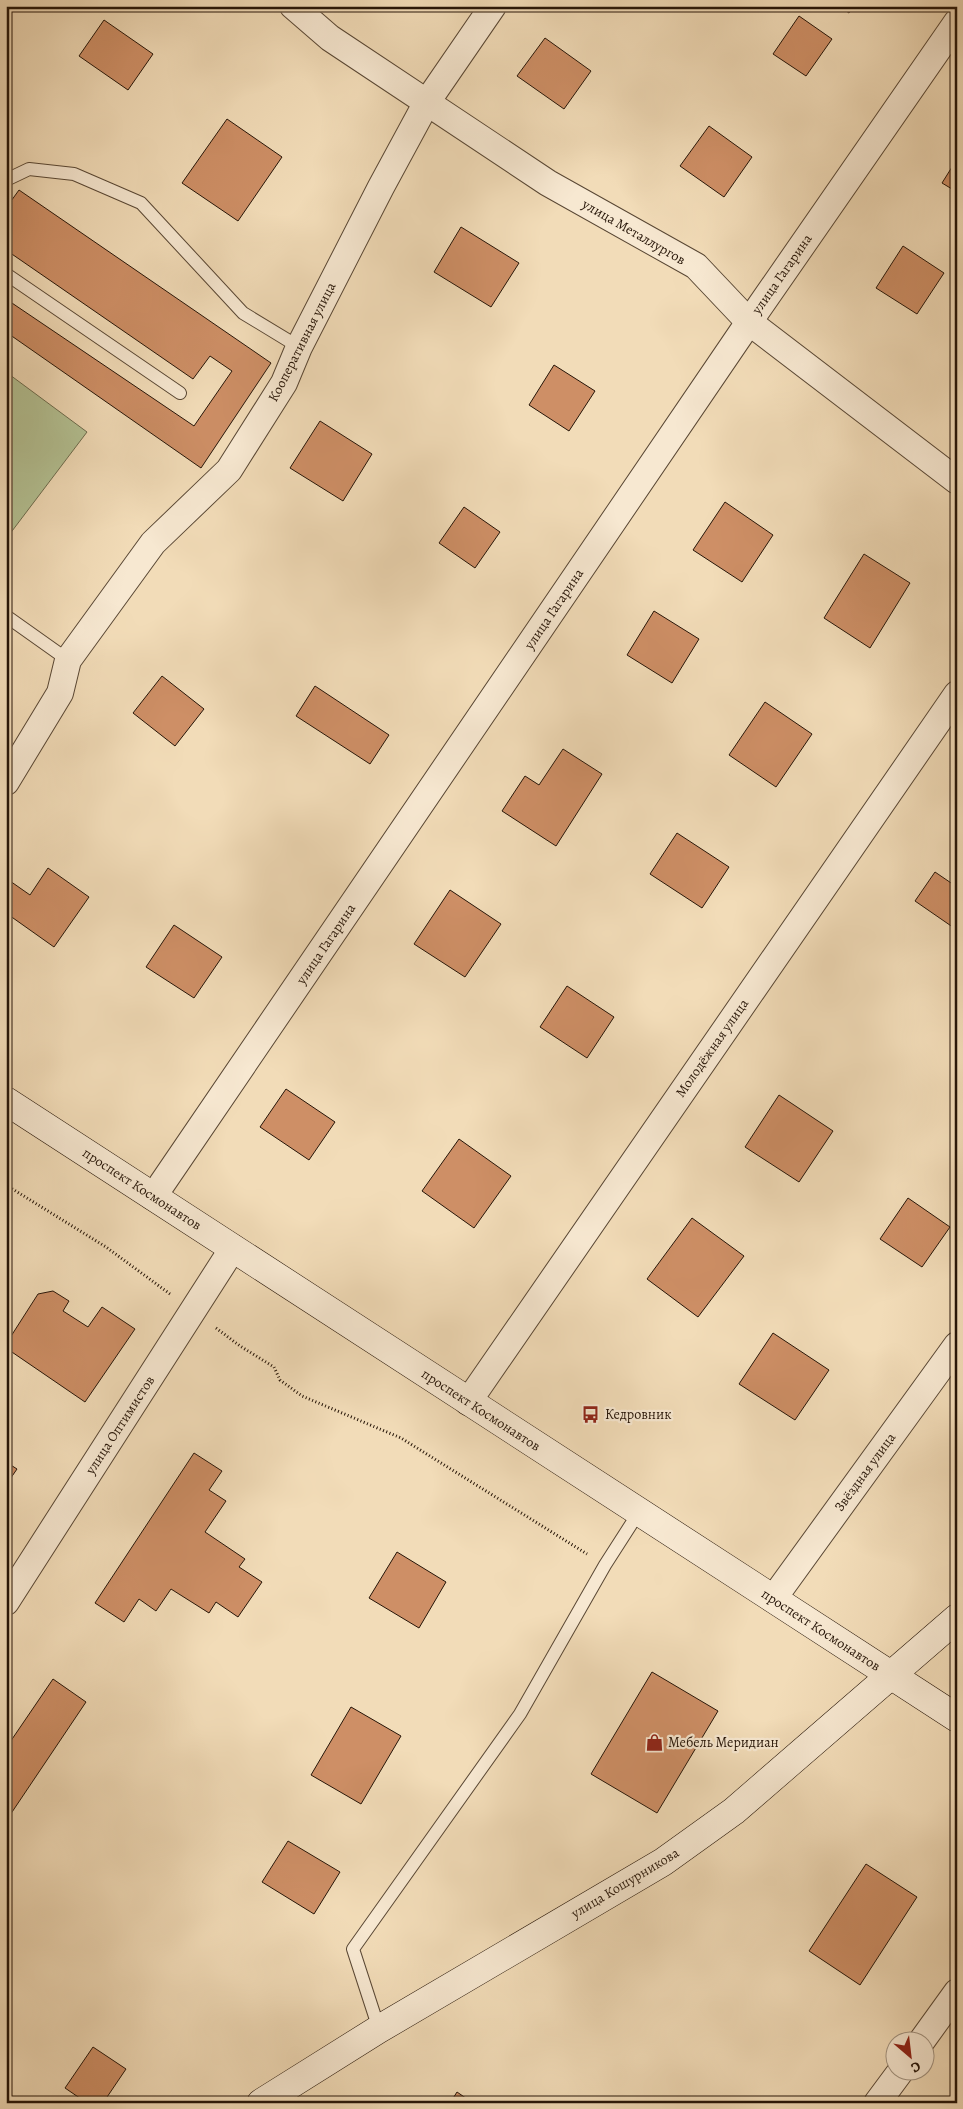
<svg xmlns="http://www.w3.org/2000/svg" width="963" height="2109" font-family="Alegreya,serif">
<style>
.green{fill:#b4c294;stroke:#6d6c4e}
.building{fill:#ce8f66;stroke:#261508}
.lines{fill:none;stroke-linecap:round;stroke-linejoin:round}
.service-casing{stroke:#594734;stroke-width:14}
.minor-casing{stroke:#594734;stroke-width:28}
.secondary-casing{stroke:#261508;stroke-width:29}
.path{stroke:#261508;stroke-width:3;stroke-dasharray:1 2.5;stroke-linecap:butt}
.service{stroke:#f7e8d1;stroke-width:12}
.minor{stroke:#f7e8d1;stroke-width:26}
.secondary{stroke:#f7e8d1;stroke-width:28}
.labels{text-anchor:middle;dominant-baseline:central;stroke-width:4.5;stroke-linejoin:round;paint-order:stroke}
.street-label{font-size:14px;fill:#261508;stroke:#f7e8d1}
.poi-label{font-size:14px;fill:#261508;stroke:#f7e8d1;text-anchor:start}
</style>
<rect width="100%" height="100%" fill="#f2dcb8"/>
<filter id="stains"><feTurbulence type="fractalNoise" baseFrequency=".004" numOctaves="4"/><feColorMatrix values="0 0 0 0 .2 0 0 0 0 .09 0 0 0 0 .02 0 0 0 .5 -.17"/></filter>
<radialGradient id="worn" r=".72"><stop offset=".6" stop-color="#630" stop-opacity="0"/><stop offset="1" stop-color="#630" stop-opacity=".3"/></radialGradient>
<polygon class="green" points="6,372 87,432 6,539"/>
<g class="building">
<polygon points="839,6 854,6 849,13"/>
<polygon points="799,16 832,39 806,76 773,54"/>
<polygon points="104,20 153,54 128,90 79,56"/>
<polygon points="545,38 591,71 564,109 517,76"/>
<polygon points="227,119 282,157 238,221 182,183"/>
<polygon points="709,126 752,157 724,197 680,166"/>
<polygon points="957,159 957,192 942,183"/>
<polygon points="19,190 271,363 201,468 6,332 6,299 194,426 232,371 210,356 193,379 6,250 6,208"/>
<polygon points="461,227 519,263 491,307 434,272"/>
<polygon points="903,246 944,273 917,314 876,288"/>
<polygon points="554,365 595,391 569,431 529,405"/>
<polygon points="320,421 372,454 343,501 290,468"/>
<polygon points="725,502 773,535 742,582 693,550"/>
<polygon points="464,507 500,532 475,568 439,543"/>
<polygon points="864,554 910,583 870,648 824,618"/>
<polygon points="654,611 699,639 672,683 627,655"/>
<polygon points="162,676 204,709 175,746 133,713"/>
<polygon points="315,686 389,735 370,764 296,716"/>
<polygon points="765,702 812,734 776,787 729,755"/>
<polygon points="563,749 602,774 556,846 502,811 525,776 539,785"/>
<polygon points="677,833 729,867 702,908 650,874"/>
<polygon points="48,868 89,897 54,947 6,913 6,887 10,881 30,895"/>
<polygon points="935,872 957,887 957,930 915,901"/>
<polygon points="450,890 501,924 465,977 414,944"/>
<polygon points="174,925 222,957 194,998 146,967"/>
<polygon points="567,986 614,1017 587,1058 540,1027"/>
<polygon points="286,1089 335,1122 309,1160 260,1127"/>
<polygon points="779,1095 833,1131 799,1182 745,1147"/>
<polygon points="459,1139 511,1176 474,1228 422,1191"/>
<polygon points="908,1198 950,1227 922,1267 880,1239"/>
<polygon points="692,1218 744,1256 698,1317 647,1279"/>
<polygon points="53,1291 69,1301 63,1311 88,1327 102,1307 135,1329 85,1402 6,1348 6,1344 38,1294"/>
<polygon points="773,1333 829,1370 795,1420 739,1384"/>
<polygon points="194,1453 222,1471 209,1490 226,1501 205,1532 245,1559 239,1567 262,1582 238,1617 216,1602 209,1613 171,1589 156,1611 139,1599 124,1622 95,1603"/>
<polygon points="6,1462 17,1469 6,1485"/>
<polygon points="397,1552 446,1582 419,1628 369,1598"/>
<polygon points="652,1672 718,1711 657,1813 591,1774"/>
<polygon points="53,1679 86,1702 6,1821 6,1748"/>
<polygon points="351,1707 401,1736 361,1804 311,1775"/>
<polygon points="288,1841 340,1872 314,1914 262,1882"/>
<polygon points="866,1864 917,1897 860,1985 809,1951"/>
<polygon points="93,2047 126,2069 103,2103 87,2103 65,2088"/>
<polygon points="457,2092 473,2103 450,2103"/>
</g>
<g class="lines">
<defs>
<g id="service">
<polyline points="6,180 29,169 74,174 141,203 243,313 299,347"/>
<polyline points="6,274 180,393"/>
<polyline points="6,616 68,660"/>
<polyline points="379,2029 353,1949 520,1714 605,1565 639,1512"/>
</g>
<g id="minor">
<polyline points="293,6 330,38 548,183 696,266 749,322 957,481"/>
<polyline points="6,782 60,693 68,660 153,543 229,470 284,383 299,347 381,187 427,102 493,6"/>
<polyline points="153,1197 749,322 957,22"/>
<polyline points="468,1402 957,694"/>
<polyline points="773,1599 957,1345"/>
<polyline points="6,1602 233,1248"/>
<polyline points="921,2042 957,1992"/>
<polyline points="877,2103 900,2072"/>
</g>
<g id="secondary">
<polyline points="6,1101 957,1718"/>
<polyline points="261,2103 379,2029 663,1862 734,1811 957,1618"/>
</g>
</defs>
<use href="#service" class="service-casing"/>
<use href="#minor" class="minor-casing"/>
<use href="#secondary" class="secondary-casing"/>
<g class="path">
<polyline points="6,1185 106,1247 170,1294"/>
<polyline points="216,1328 240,1346 274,1367 280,1380 302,1396 401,1438 587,1554"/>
</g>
<use href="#service" class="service"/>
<use href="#minor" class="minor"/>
<use href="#secondary" class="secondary"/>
</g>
<defs>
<symbol id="bus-bare" viewBox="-9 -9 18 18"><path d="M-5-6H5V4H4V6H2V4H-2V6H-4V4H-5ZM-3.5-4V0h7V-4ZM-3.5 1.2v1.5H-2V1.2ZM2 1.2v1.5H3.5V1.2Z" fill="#8f2418" stroke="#f7e8d1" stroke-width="2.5" paint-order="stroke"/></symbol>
<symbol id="shop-bare" viewBox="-9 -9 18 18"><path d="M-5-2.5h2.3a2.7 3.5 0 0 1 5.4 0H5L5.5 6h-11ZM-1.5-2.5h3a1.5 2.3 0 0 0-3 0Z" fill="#8f2418" stroke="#f7e8d1" stroke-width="2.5" paint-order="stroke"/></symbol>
</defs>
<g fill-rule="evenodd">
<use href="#bus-bare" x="578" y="1402" width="25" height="25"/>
<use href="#shop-bare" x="642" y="1730" width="25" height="25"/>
</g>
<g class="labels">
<g class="street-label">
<text transform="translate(634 232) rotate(30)">улица Металлургов</text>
<text transform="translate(782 274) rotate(-55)">улица Гагарина</text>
<text transform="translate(302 342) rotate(-63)">Кооперативная улица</text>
<text transform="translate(554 609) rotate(-56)">улица Гагарина</text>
<text transform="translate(326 944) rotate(-56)">улица Гагарина</text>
<text transform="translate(712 1048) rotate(-55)">Молодёжная улица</text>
<text transform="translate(142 1189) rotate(33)">проспект Космонавтов</text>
<text transform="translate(481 1410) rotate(33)">проспект Космонавтов</text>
<text transform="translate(120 1425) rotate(-57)">улица Оптимистов</text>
<text transform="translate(865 1472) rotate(-54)">Звёздная улица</text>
<text transform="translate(821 1630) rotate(33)">проспект Космонавтов</text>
<text transform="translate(625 1883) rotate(-31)">улица Кошурникова</text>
</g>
<g class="poi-label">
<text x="605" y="1414">Кедровник</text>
<text x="668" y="1742">Мебель Меридиан</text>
</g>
</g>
<rect width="963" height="2109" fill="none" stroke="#f2dcb8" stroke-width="25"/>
<rect x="8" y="8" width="948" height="2094" fill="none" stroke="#261508" stroke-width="2.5"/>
<rect x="12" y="12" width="938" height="2084" fill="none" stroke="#261508"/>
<g transform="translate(910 2056) rotate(152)"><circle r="24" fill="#f7e8d1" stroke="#a39481"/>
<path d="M0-4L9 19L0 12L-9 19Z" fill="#8f2418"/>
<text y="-8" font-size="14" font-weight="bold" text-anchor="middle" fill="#261508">С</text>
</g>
<rect width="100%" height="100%" filter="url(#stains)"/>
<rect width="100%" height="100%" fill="url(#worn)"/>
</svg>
